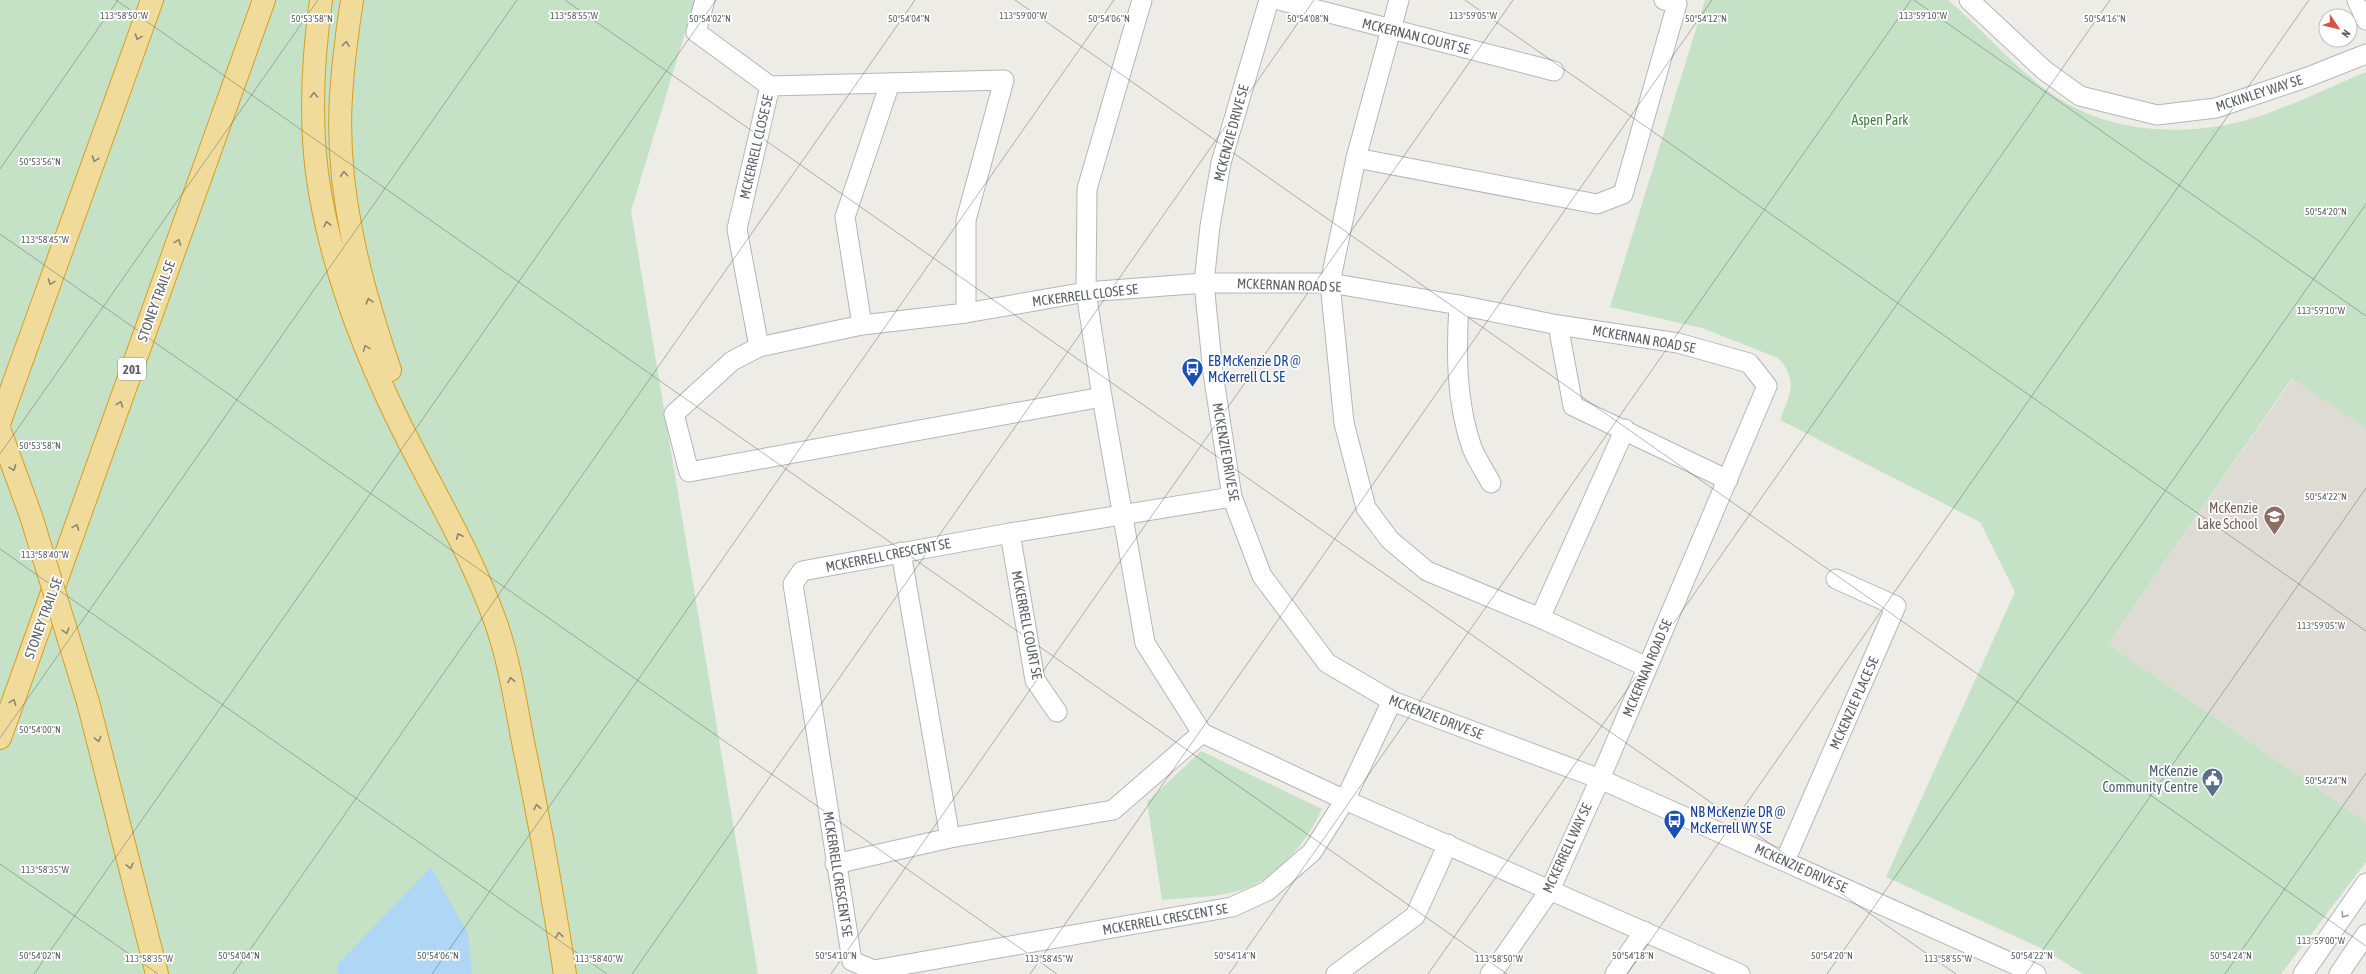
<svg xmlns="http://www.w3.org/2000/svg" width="2366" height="974" font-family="'Asap Condensed',sans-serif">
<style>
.education{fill:#dedbd5}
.green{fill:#c6e2c6}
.water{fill:#b0d6f5}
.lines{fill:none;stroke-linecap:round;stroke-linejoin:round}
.minor-casing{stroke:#b3b6b9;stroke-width:21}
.highway-casing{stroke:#d89e1c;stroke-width:24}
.minor{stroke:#fff;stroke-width:19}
.highway{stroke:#f0db9b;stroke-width:22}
.highway-bridge-casing{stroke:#d89e1c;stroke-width:24;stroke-linecap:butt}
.highway-bridge{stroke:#f0db9b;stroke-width:22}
.oneway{stroke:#8a8674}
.oneway2{stroke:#9ea0a2}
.ticks{fill:none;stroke:#5e6164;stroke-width:1;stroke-opacity:0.45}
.labels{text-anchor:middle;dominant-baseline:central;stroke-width:3.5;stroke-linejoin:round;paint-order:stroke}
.shield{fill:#fff;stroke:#8e9092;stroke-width:1}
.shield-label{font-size:13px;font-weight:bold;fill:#5e6164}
.street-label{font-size:14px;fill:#5e6164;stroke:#fff}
.park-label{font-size:14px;fill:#408144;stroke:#fff}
.transit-label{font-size:14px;fill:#164399;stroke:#fff;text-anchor:start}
.education-label{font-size:14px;fill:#785e54;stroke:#fff;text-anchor:end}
.service-label{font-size:14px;fill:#4e5e75;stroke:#fff;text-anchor:end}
.ticks-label{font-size:10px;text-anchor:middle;fill:#5e6164;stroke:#fff;stroke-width:3.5;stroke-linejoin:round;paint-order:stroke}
</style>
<rect width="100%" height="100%" fill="#eeece6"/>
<polygon class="education" points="2293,378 2366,429 2366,822 2108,644"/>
<g class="green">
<polygon points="0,0 695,0 631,211 758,974 0,974"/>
<path d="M 1705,0 L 1948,0 C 1986,32 2018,73 2061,100 C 2119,136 2199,137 2263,115 C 2298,103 2332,86 2366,72 L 2366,429 L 2292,378 L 2108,644 L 2366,822 L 2366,862 L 2281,974 L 2083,974 L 2045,950 L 1886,877 L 2015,592 L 1980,522 L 1780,420 C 1790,394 1799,381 1778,358 L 1702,328 L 1610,307 Z"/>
<path d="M 1201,751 L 1322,809 C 1307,842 1280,876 1244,889 C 1220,898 1188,897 1162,900 L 1147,802 Z"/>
</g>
<polygon class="water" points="431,867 468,934 472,974 338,974 337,965"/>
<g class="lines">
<defs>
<g id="minor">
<polyline points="705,0 696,32 770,86"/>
<polyline points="1142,0 1087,189 1086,292 1102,397 1145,643 1202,733 1345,800 1740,974"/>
<polyline points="1269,0 1221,163 1210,226 1204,283 1213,373 1232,497 1262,576 1327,663 1392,701 1600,779 2036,974"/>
<polyline points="1279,0 1554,71"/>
<polyline points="1399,0 1356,158 1330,283 1344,423 1366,508 1390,540 1427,571 1540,618 1647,667"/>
<polyline points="1969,0 2044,70 2080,96 2157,115 2216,108 2308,77 2366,54"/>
<polyline points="2357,0 2366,20"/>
<polyline points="1356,158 1597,204 1623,194 1677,4 1664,0"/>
<path d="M 1459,305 C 1456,353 1456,402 1472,448 C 1477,460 1485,472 1491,483"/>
<polyline points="862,325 845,217 890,83"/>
<polyline points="1558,325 1573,406 1728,480"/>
<polyline points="759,347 737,229 770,86 1004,80 966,220 966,313"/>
<polyline points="1102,397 689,472 674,414 732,361 759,347 862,325 966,313 1086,292 1204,283 1330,283 1459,305 1558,325 1678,343 1749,363 1767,386 1600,779 1550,890 1498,965 1490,974"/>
<polyline points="1232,497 1010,533 802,571 793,584 852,961 874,970 1232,907 1267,891 1312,852 1345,800 1392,701"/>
<polyline points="1010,533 1035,680 1057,712"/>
<polyline points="901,552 950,838"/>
<polyline points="1540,618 1625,429"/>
<polyline points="1785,861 1896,606 1836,579"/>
<polyline points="835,864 950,838 1113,810 1202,733"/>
<polyline points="1336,974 1415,916 1448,844"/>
<polyline points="1615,974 1644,931"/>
<polyline points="2303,974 2366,883"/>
<polyline points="2339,974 2366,934"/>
</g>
<g id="highway">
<path d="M 321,0 C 313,57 310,117 317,173 C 330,269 368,363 412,448 C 442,506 474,561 496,623 C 510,663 516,706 524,747 C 540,823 553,898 565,974"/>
<path d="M 352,0 C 347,32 343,64 341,96 C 335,189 360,283 390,370"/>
<polyline points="0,421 152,0"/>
<polyline points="88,702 157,974"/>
<polyline points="0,738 264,0"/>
</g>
</defs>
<use href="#minor" class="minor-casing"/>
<use href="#highway" class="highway-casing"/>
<use href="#minor" class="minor"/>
<use href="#highway" class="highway"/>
<defs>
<polyline id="highway-bridge" points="0,431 31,516 88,702"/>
</defs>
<use href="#highway-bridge" class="highway-bridge-casing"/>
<use href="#highway-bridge" class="highway-bridge"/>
</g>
<defs><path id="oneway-chevron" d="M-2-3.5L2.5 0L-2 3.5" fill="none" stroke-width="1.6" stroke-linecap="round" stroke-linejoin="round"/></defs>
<g class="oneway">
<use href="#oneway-chevron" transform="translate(138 37) rotate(110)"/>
<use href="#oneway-chevron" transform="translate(346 44) rotate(-83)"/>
<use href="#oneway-chevron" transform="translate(314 95) rotate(-91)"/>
<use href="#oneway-chevron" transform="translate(95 159) rotate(110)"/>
<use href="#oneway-chevron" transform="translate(344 174) rotate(-94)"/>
<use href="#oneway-chevron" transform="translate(327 224) rotate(-103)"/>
<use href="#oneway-chevron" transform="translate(178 242) rotate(-70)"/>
<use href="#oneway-chevron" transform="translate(51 282) rotate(110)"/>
<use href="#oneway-chevron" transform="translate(369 301) rotate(-106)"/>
<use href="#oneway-chevron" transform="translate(366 348) rotate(-111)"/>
<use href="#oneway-chevron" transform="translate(120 404) rotate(-70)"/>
<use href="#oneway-chevron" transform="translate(13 468) rotate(70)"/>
<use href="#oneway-chevron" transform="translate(76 527) rotate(-70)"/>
<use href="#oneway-chevron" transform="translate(459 536) rotate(-115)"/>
<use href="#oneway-chevron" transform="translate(66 631) rotate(73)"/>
<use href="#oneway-chevron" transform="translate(511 680) rotate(-101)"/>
<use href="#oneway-chevron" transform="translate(13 702) rotate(-70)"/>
<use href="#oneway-chevron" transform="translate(98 739) rotate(76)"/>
<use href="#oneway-chevron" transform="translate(537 807) rotate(-101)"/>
<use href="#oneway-chevron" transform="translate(130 866) rotate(76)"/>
<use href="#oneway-chevron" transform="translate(559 935) rotate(-99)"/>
</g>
<use class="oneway2" href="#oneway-chevron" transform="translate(2344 915) rotate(125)"/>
<path class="ticks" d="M 116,0 L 1507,974M 565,0 L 1956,974M 1015,0 L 2366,946M 1465,0 L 2366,631M 1914,0 L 2366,316M 2364,0 L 2366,1M 0,169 L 118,0M 0,234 L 1057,974M 0,454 L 318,0M 0,549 L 607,974M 0,738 L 517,0M 0,864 L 158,974M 34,974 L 716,0M 233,974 L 915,0M 432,974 L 1114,0M 632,974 L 1314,0M 831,974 L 1513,0M 1030,974 L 1712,0M 1229,974 L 1911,0M 1428,974 L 2110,0M 1627,974 L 2309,0M 1827,974 L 2366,204M 2026,974 L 2366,488M 2225,974 L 2366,773"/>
<defs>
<symbol id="bus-pin" viewBox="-11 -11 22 30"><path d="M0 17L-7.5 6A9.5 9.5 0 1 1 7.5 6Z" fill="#1a4fb4" stroke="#fff"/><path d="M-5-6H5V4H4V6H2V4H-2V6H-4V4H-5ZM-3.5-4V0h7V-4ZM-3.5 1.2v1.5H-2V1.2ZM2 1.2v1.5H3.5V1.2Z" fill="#fff"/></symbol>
<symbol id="school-pin" viewBox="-11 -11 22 30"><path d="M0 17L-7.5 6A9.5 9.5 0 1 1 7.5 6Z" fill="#8d6e63" stroke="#fff"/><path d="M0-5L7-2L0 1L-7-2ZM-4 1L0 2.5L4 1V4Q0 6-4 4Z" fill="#fff"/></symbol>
<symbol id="civic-pin" viewBox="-11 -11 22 30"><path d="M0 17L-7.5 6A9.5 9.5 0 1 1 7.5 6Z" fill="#5c6f8a" stroke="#fff"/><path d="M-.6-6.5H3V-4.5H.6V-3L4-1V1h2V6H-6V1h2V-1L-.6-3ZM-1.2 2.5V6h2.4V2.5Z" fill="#fff"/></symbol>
</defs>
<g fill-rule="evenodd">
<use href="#bus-pin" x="1180" y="356" width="25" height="34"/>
<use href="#school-pin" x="2262" y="504" width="25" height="34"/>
<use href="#civic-pin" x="2200" y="766" width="25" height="34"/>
<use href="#bus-pin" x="1662" y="808" width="25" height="34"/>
</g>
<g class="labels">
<rect class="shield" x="118" y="358" width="28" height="22" rx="3"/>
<g class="shield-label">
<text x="132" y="369">201</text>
</g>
<g class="street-label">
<text transform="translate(1416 36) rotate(14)">MCKERNAN COURT SE</text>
<text transform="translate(2259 93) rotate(-18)">MCKINLEY WAY SE</text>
<text transform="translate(1231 133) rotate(-75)">MCKENZIE DRIVE SE</text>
<text transform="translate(756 147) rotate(-77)">MCKERRELL CLOSE SE</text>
<text transform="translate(1289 285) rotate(2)">MCKERNAN ROAD SE</text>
<text transform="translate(1085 295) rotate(-7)">MCKERRELL CLOSE SE</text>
<text transform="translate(156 301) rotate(-70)">STONEY TRAIL SE</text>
<text transform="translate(1644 339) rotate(10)">MCKERNAN ROAD SE</text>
<text transform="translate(1226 452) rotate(80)">MCKENZIE DRIVE SE</text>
<text transform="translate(888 555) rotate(-11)">MCKERRELL CRESCENT SE</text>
<text transform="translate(43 618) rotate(-70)">STONEY TRAIL SE</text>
<text transform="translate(1027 625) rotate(79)">MCKERRELL COURT SE</text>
<text transform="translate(1647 668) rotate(-67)">MCKERNAN ROAD SE</text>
<text transform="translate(1854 703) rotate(-66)">MCKENZIE PLACE SE</text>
<text transform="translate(1436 717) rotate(21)">MCKENZIE DRIVE SE</text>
<text transform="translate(1567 848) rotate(-65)">MCKERRELL WAY SE</text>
<text transform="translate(1801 868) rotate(24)">MCKENZIE DRIVE SE</text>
<text transform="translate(838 874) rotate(81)">MCKERRELL CRESCENT SE</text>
<text transform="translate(1165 919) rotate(-10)">MCKERRELL CRESCENT SE</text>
</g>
<g class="park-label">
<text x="1880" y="120">Aspen Park</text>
</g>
<g class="transit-label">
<text x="1208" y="361">EB McKenzie DR @<tspan x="1208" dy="16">McKerrell CL SE</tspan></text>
<text x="1690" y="812">NB McKenzie DR @<tspan x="1690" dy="16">McKerrell WY SE</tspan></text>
</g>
<g class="education-label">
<text x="2258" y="508">McKenzie<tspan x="2258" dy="16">Lake School</tspan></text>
</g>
<g class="service-label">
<text x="2198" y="771">McKenzie<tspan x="2198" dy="16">Community Centre</tspan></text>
</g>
</g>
<g class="ticks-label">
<text x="124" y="19">113°58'50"W</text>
<text x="574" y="19">113°58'55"W</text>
<text x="1023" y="19">113°59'00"W</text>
<text x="1473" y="19">113°59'05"W</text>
<text x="1923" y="19">113°59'10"W</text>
<text x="312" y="22">50°53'58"N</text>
<text x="710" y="22">50°54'02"N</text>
<text x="909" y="22">50°54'04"N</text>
<text x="1109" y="22">50°54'06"N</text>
<text x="1308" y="22">50°54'08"N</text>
<text x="1706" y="22">50°54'12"N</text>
<text x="2105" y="22">50°54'16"N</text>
<text x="40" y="165">50°53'56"N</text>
<text x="2326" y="215">50°54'20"N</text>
<text x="45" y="243">113°58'45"W</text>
<text x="2321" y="314">113°59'10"W</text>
<text x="40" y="449">50°53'58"N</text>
<text x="2326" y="500">50°54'22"N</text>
<text x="45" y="558">113°58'40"W</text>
<text x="2321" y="629">113°59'05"W</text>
<text x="40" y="733">50°54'00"N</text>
<text x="2326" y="784">50°54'24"N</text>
<text x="45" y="873">113°58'35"W</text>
<text x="2321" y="944">113°59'00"W</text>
<text x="40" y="959">50°54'02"N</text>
<text x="239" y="959">50°54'04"N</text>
<text x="438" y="959">50°54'06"N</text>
<text x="836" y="959">50°54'10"N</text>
<text x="1235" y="959">50°54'14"N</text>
<text x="1633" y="959">50°54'18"N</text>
<text x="1832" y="959">50°54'20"N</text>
<text x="2032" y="959">50°54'22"N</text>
<text x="2231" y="959">50°54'24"N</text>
<text x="149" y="962">113°58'35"W</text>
<text x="599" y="962">113°58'40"W</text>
<text x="1049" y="962">113°58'45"W</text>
<text x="1499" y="962">113°58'50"W</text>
<text x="1948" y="962">113°58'55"W</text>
</g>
<g transform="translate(2338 28) rotate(125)"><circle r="19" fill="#ffffff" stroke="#bfc0c1"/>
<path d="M0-3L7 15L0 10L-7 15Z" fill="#d45246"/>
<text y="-6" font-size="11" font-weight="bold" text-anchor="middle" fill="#5e6164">N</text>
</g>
</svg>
